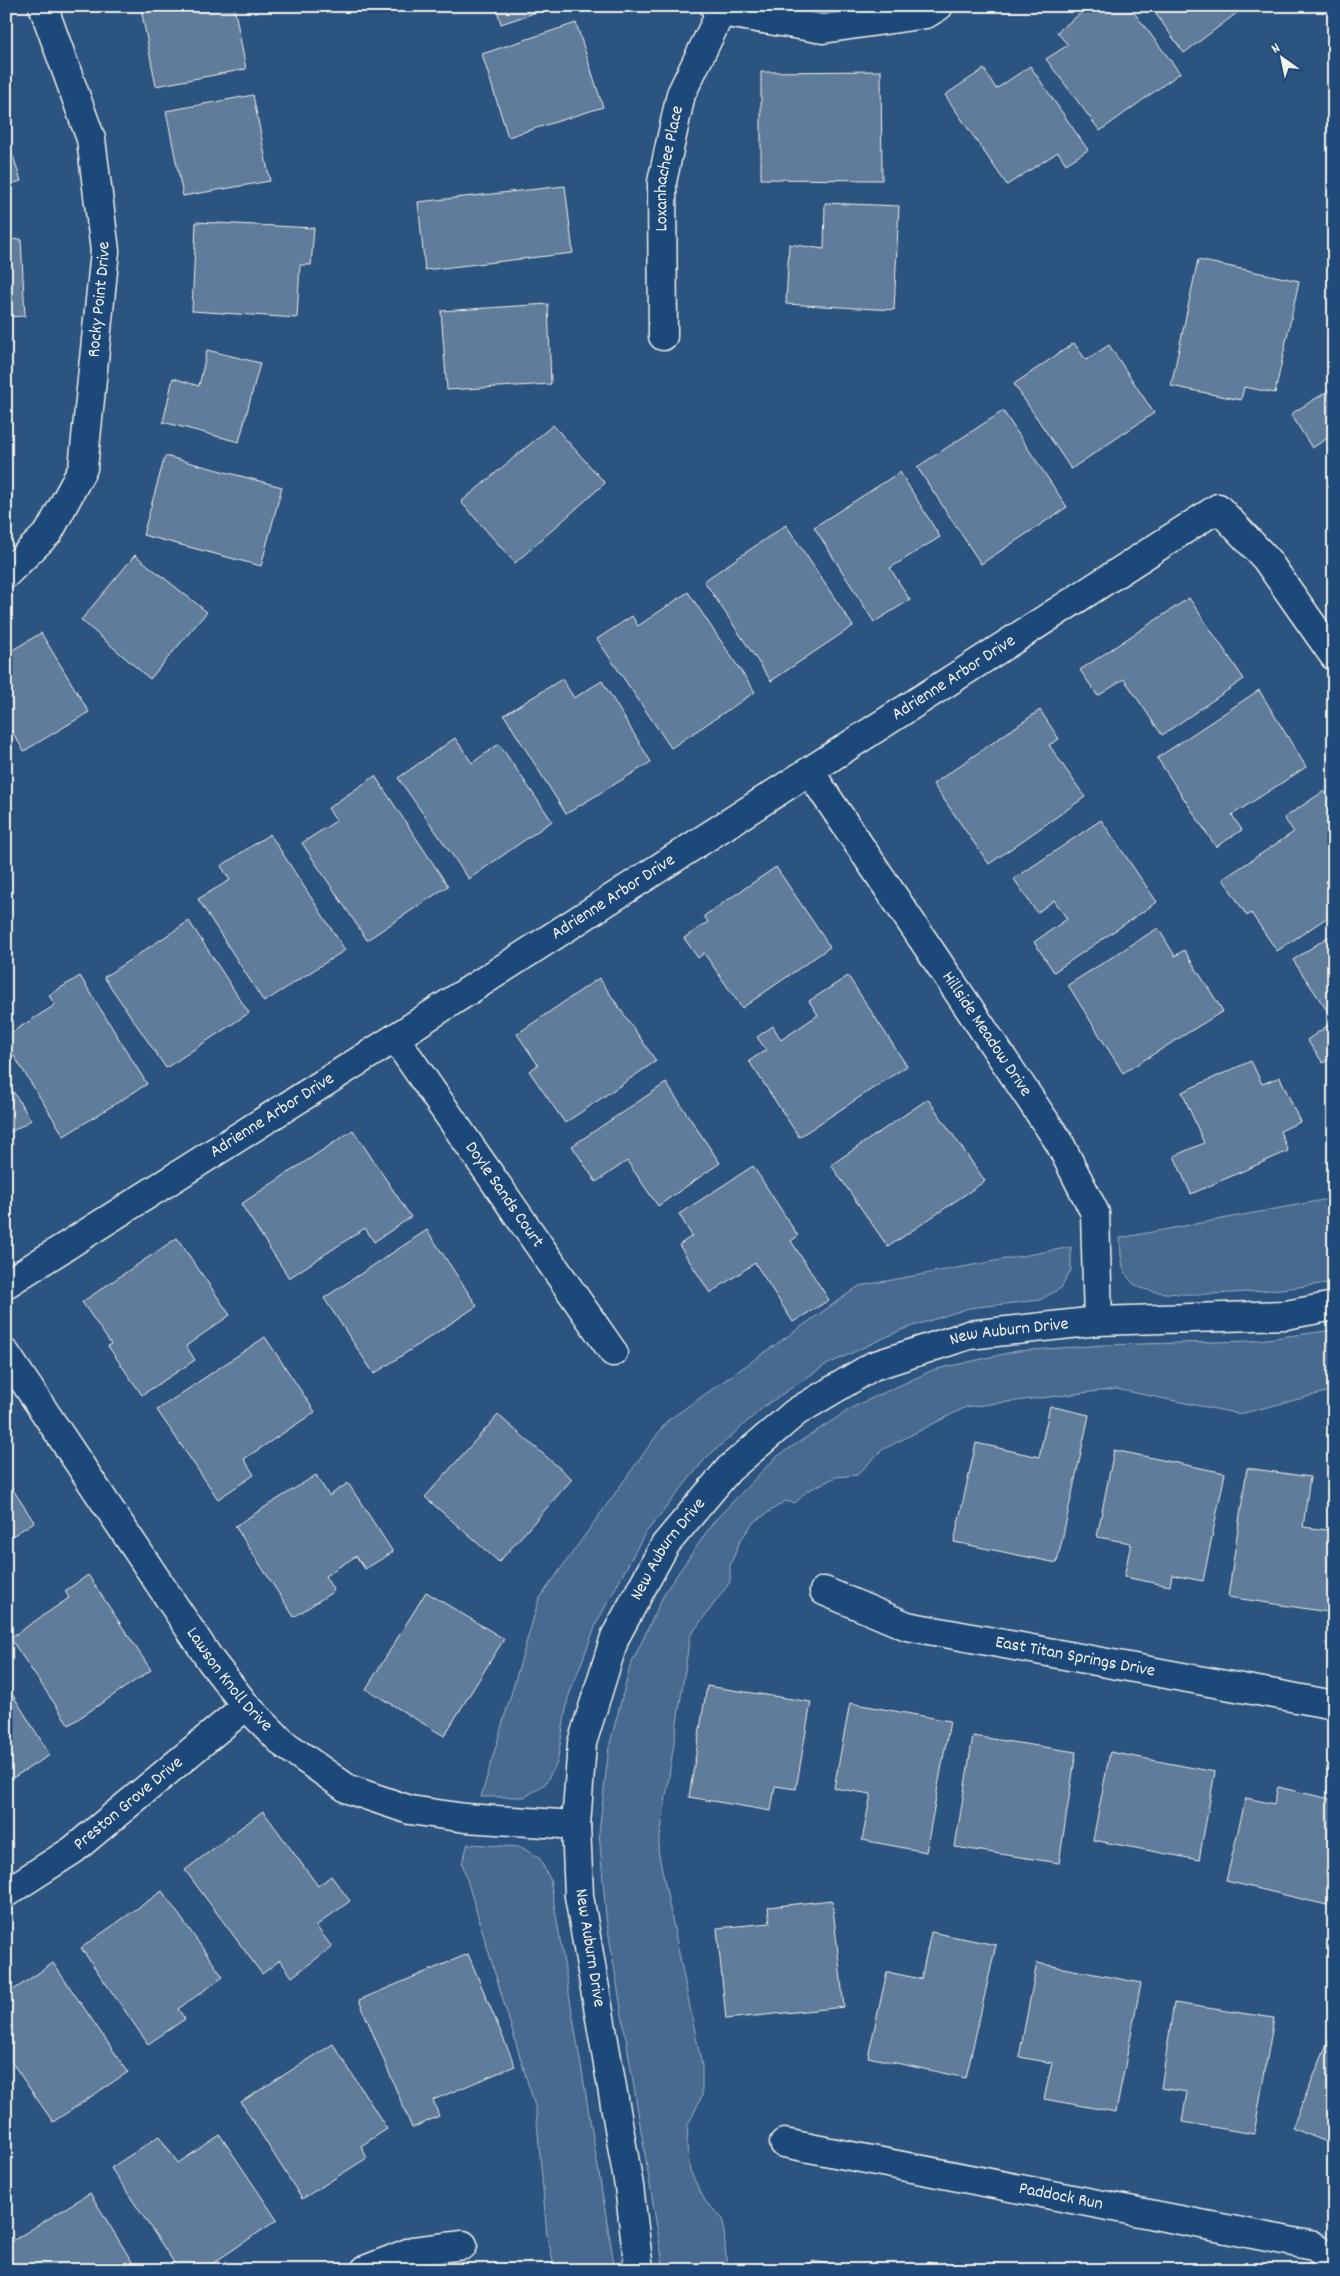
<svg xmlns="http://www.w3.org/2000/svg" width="1340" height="2276" font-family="Dekko,sans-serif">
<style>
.green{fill:#496b90;stroke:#9eaebc}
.building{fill:#5e7b9a;stroke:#f4f1e8}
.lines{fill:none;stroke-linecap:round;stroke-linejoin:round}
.minor-casing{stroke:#f4f1e8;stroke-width:31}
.minor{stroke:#1f4a7a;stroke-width:28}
.labels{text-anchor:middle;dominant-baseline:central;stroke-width:4;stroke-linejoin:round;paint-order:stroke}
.street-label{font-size:18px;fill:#f4f1e8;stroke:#1f4a7a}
</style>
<rect width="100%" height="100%" fill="#2c5481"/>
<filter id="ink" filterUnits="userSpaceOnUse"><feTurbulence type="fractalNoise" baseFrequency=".02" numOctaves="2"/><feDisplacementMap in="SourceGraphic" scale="10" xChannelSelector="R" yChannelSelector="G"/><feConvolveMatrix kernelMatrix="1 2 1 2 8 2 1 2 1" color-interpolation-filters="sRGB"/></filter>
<g filter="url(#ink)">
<g class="green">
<path d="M 1334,1198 L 1334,1282 C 1298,1288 1159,1305 1134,1284 C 1120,1272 1121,1253 1120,1238 Z"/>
<polygon points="1071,1247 1071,1270 1061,1288 1040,1300 969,1308 901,1330 824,1366 766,1405 705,1459 644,1535 597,1622 568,1698 557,1763 545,1784 525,1797 481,1797 539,1599 667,1421 859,1286"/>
<polygon points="1334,1330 1334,1390 1240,1414 1116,1389 966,1407 882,1450 857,1475 836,1477 807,1491 795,1503 785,1501 753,1523 740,1541 730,1566 730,1582 690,1636 658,1850 702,2066 702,2096 688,2125 687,2146 690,2171 705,2201 723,2219 727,2270 664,2270 606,1917 599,1832 609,1747 630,1667 665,1592 715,1520 776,1457 855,1406 933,1370 1017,1351 1103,1345 1251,1341"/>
<polygon points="468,1844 521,1847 539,1858 550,1879 615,2270 555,2270 547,2236 536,2110 462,1863"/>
</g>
<g class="building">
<polygon points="159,6 234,6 246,69 156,86 141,9"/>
<polygon points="496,6 555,6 501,24"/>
<polygon points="1090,6 1129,6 1180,73 1100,131 1046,59 1068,45 1057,32"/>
<polygon points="1150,6 1246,6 1184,53"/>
<polygon points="576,23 603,107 508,137 482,54"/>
<polygon points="1030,66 1088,150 1066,164 1058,152 1007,185 945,95 984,69 996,89"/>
<polygon points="881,71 882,180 761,179 761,72"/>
<polygon points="253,95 270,181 183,196 166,111"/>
<polygon points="8,140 21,181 6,185 6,141"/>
<polygon points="565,186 573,253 425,270 418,202"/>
<polygon points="825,203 899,206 894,310 786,304 789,244 824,249"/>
<polygon points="196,222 314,228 311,265 300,265 297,318 192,311"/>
<polygon points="21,239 25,316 6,317 6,240"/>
<polygon points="1198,260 1299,281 1275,393 1244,387 1241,400 1171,386"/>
<polygon points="548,304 551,384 447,390 441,311"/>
<polygon points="1074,343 1086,360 1109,345 1154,413 1071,469 1014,384"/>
<polygon points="207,350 260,363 239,442 163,422 173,378 199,386"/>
<polygon points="1334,387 1334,434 1312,448 1291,414"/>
<polygon points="6,396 12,397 6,429"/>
<polygon points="1003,411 1067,507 981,564 917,467"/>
<polygon points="553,425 605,483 515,563 461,502"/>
<polygon points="165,456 282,487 261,566 143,535"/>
<polygon points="900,472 940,537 890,568 910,600 874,622 814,527"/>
<polygon points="786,525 853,626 771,681 704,581"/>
<polygon points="135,555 207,612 150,679 81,620"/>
<polygon points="688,592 755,692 671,748 597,639 632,616 638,626"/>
<polygon points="1189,598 1244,679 1162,735 1124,679 1098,696 1080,670"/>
<polygon points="41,633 89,712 24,751 6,722 6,654"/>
<polygon points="562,679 574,698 602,681 651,762 566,814 504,715"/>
<polygon points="1259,690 1306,767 1232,815 1242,830 1216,847 1157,758"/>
<polygon points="1040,710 1059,739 1049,745 1085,797 989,864 933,784"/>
<polygon points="455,738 472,763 499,744 552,821 469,879 398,778"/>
<polygon points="375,776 448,886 367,940 302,843 336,821 328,808"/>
<polygon points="1324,791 1334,805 1334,913 1277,951 1251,913 1247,916 1223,879 1294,832 1284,818"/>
<polygon points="1101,820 1157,902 1054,972 1034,942 1067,919 1054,900 1037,913 1014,879"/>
<polygon points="270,834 345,950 264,1002 198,899 230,880 221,866"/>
<polygon points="776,867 830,947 742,1008 704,953 698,958 684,938 708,922 704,916"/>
<polygon points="189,921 249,1013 166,1068 104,977"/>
<polygon points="1158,928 1175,956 1184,950 1223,1011 1123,1073 1068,985"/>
<polygon points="1334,933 1334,1021 1293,960"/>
<polygon points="80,976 147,1084 64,1136 6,1043 6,1036 55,1005 49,995"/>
<polygon points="848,976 907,1066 799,1137 749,1061 766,1050 757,1037 773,1026 781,1040 818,1015 809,1001"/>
<polygon points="599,978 656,1061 565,1123 529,1071 538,1065 517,1034"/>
<polygon points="1334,1021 1334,1056 1323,1063 1307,1040"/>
<polygon points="1251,1061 1262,1084 1280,1077 1300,1122 1280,1131 1288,1151 1191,1194 1174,1156 1204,1143 1182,1092"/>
<polygon points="6,1080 31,1120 6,1135"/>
<polygon points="666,1083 720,1163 658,1206 627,1161 596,1182 572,1146"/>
<polygon points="928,1099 985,1181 888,1247 831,1165"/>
<polygon points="353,1130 411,1217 374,1242 365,1228 289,1278 241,1204"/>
<polygon points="753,1166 798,1236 791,1241 829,1300 793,1322 755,1263 710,1293 679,1245 692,1236 679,1214"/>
<polygon points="427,1230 477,1306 374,1374 324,1298"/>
<polygon points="177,1238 230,1315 186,1346 195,1360 142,1395 108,1346 111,1344 82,1302"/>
<polygon points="265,1337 315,1412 244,1459 254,1475 218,1499 157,1410"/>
<polygon points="1050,1406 1089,1415 1057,1563 954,1542 976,1443 1039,1457"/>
<polygon points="498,1415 572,1479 499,1562 425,1497"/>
<polygon points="1114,1450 1225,1473 1203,1581 1172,1575 1170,1586 1124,1577 1131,1543 1097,1537"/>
<polygon points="1247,1468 1310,1477 1303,1527 1334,1531 1334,1571 1328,1612 1228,1597"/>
<polygon points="316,1475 329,1496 348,1483 393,1552 365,1569 356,1556 325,1576 334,1591 294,1617 235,1526"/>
<polygon points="6,1479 34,1522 6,1540"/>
<polygon points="88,1575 151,1670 69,1725 10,1638 69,1598 65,1591"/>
<polygon points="426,1592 504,1639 444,1736 366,1689"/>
<polygon points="6,1684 50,1755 6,1782"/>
<polygon points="707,1686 811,1702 796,1789 775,1786 771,1811 689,1797"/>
<polygon points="850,1703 950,1721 926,1852 862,1840 871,1794 834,1788"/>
<polygon points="973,1736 1076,1752 1059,1863 955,1847"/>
<polygon points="1110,1752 1215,1772 1199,1860 1093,1840"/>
<polygon points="1278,1787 1334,1800 1334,1878 1327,1905 1226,1881 1246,1798 1274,1804"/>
<polygon points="263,1811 318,1886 331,1876 350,1901 316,1926 332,1947 292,1977 280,1960 262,1974 185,1870"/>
<polygon points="162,1891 223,1977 178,2009 185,2019 148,2044 81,1948"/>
<polygon points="832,1900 844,2007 726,2019 717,1928 770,1923 768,1907"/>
<polygon points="931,1932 996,1945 966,2078 868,2057 887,1972 921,1979"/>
<polygon points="468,1954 515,2066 433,2100 439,2116 412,2128 359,2000"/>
<polygon points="53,1963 128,2072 53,2122 6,2054 6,1995"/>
<polygon points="1037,1963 1141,1983 1116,2112 1044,2099 1052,2063 1019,2057"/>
<polygon points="1174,2003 1274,2018 1254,2134 1182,2122 1187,2092 1161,2088"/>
<polygon points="1332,2033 1334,2034 1334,2145 1292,2128"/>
<polygon points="333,2044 387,2129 361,2146 367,2158 302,2199 241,2102"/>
<polygon points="220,2135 277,2220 203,2270 179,2270 111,2168 159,2136 178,2163"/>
<polygon points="90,2193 137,2270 14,2270 6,2257 6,2245"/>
<polygon points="812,2261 864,2270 811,2270"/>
<polygon points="927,2262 959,2270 925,2270"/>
</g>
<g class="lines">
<defs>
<g id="minor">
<polyline points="714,6 721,12 823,29 926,14 939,6"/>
<path id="s1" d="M 663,336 L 662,182 L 681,94 L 721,12"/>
<path id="s2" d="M 6,574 L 49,532 L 83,468 L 105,251 L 91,139 L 43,6"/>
<path id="s3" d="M 810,772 L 1059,1142 L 1095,1213 L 1098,1321"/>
<path id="s4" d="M 395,1038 L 613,1352"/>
<path id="s5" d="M 6,1284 L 395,1038 L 1218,508 L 1266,559 L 1334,656"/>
<path id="s6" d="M 6,1354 L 211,1661 L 246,1706 L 284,1744 L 348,1789 L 410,1810 L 465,1818 L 576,1825"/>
<path id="s7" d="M 824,1591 L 907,1626 L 1334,1705"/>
<path id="s8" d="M 6,1893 L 73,1850 L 246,1706"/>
<path id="s9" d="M 784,2143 L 1314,2246 L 1334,2261"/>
<polyline points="365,2270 413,2251 463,2245"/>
<path id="s10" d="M 639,2270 L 629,2186 L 579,1896 L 576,1825 L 582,1743 L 615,1637 L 665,1545 L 729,1469 L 796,1412 L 873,1366 L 969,1335 L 1098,1321 L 1286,1315 L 1334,1306"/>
</g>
</defs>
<use href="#minor" class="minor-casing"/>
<use href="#minor" class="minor"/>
</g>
</g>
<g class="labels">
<g class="street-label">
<text stroke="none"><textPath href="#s1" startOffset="168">Loxanhachee Place</textPath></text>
<text stroke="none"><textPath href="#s2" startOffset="302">Rocky Point Drive</textPath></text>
<text stroke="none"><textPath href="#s5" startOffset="1125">Adrienne Arbor Drive</textPath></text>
<text stroke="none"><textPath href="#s5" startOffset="720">Adrienne Arbor Drive</textPath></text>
<text stroke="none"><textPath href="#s3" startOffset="316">Hillside Meadow Drive</textPath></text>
<text stroke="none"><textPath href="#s5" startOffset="315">Adrienne Arbor Drive</textPath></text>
<text stroke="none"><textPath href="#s4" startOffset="191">Doyle Sands Court</textPath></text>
<text stroke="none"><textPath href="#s10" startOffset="1166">New Auburn Drive</textPath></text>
<text stroke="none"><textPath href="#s10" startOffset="746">New Auburn Drive</textPath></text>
<text stroke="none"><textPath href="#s7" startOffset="261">East Titan Springs Drive</textPath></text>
<text stroke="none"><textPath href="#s6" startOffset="395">Lawson Knoll Drive</textPath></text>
<text stroke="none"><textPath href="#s8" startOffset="152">Preston Grove Drive</textPath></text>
<text transform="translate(589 1948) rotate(81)">New Auburn Drive</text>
<text stroke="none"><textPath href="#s9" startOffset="282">Paddock Run</textPath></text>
</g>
</g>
<rect width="1340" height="2276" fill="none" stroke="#1f4a7a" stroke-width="25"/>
<rect x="12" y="12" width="1315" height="2251" fill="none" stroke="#f4f1e8" stroke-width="2" filter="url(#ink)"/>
<g transform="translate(1282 58) rotate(327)" stroke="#1f4a7a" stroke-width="4" paint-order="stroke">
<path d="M0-4L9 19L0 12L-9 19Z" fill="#f4f1e8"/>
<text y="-8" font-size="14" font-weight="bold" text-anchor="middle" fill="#f4f1e8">N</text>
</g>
</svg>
